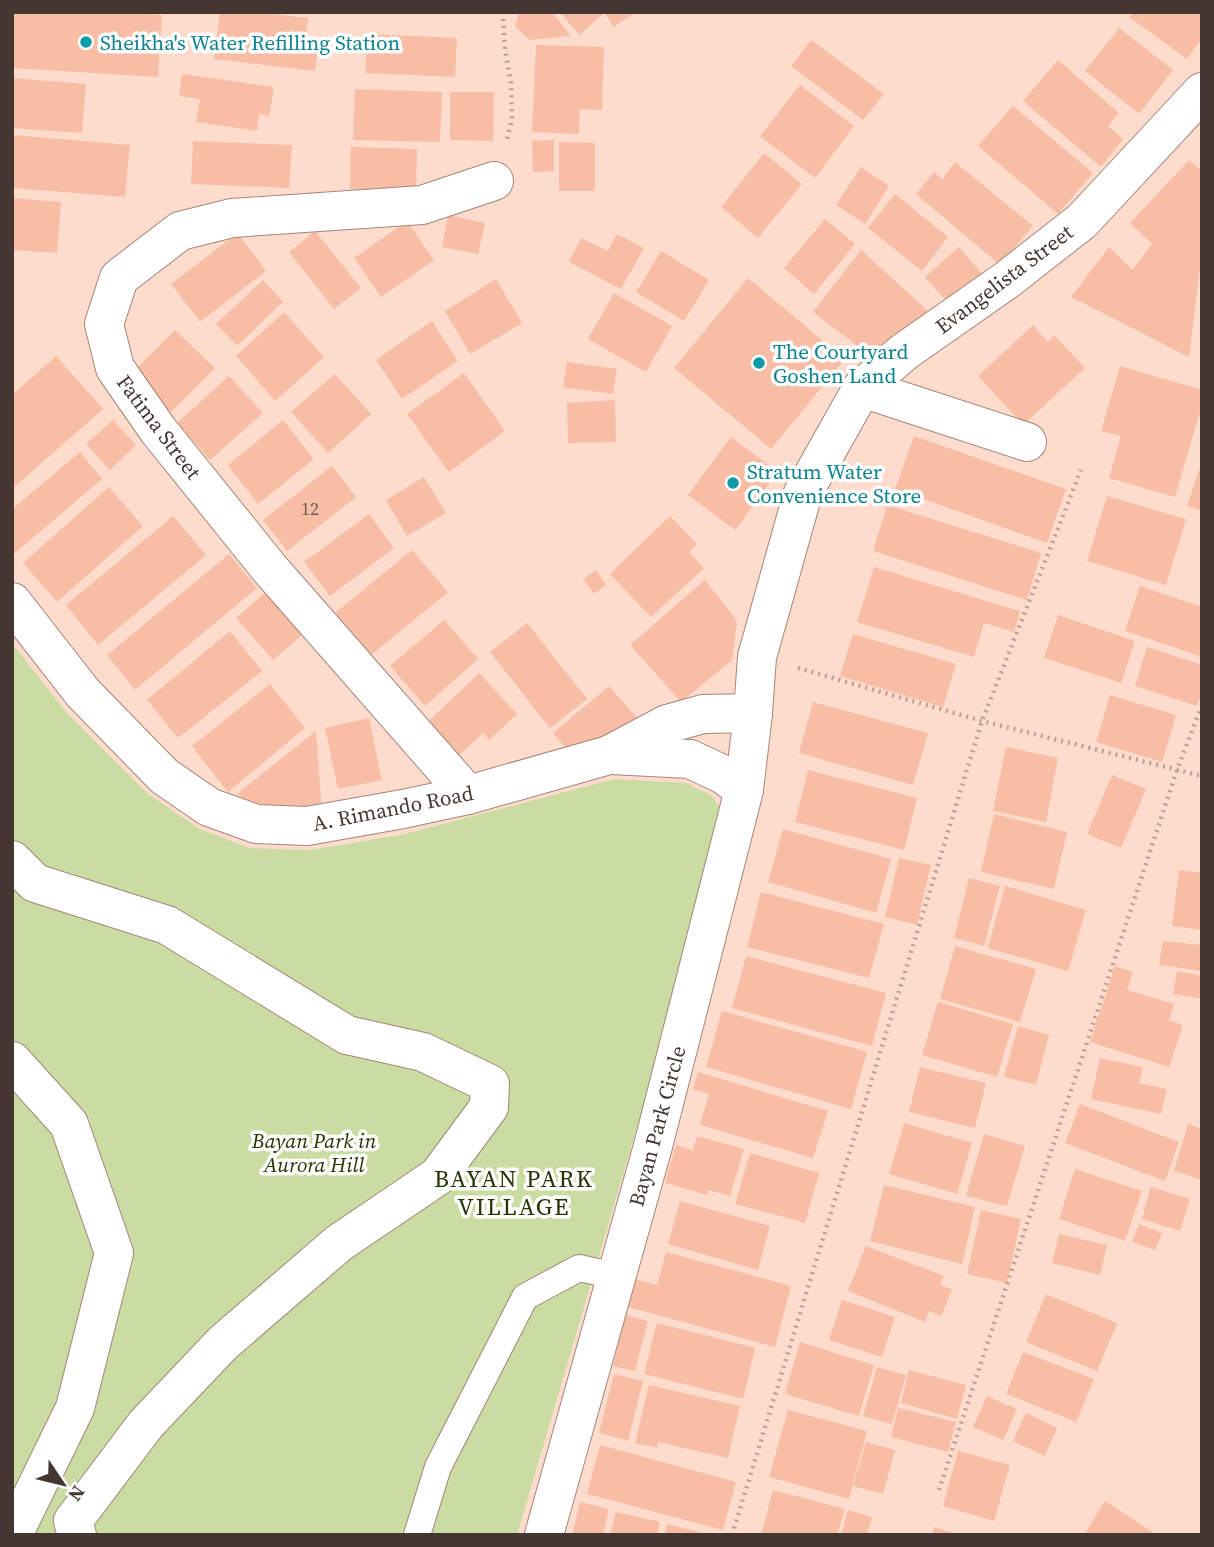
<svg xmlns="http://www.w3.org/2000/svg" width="1214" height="1547" font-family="'Source Serif 4',serif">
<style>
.green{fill:#cadca2}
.building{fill:#f8bea5}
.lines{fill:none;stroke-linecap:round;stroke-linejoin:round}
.service-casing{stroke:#a48578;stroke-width:28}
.pedestrian-casing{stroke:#a48578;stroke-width:40}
.minor-casing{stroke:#a48578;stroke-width:40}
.tertiary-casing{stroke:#a48578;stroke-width:40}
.secondary-casing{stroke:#a48578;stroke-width:40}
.path{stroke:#baa094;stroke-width:4.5;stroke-dasharray:2 5;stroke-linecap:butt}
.service{stroke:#fff;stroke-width:26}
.pedestrian{stroke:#fff;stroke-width:38}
.minor{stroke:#fff;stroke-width:38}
.tertiary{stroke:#fff;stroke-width:38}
.secondary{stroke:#fff;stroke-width:38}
.culture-dot{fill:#0f9aa8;stroke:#fff;stroke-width:2.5}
.labels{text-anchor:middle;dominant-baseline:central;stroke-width:7;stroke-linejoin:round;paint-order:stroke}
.number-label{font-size:18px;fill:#71594e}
.culture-label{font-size:21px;fill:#0d838f;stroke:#fff;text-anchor:start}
.street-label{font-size:21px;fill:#443731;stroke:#fff}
.park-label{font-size:21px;font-style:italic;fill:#293500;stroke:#fff}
.quarter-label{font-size:24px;letter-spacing:2px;fill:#223601;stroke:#fff}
</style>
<rect width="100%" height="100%" fill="#fddccd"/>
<polygon class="green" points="12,643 65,711 148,794 200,829 250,848 310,850 405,834 614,779 686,783 711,795 728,818 517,1535 12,1535"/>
<g class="building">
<polygon points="12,12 118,12 162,15 158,77 12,68"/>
<polygon points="220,12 256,12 308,18 306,37 319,39 315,71 214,59"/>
<polygon points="519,12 552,12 571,36 529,40 515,26"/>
<polygon points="560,12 600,12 602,15 579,35"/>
<polygon points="604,12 636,12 613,27"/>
<polygon points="1133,12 1202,12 1202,38 1187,59 1129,17"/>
<polygon points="1119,28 1173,70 1139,114 1085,71"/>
<polygon points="368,34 457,38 455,77 365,73"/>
<polygon points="811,40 884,94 863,120 791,66"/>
<polygon points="536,45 604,47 602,110 580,109 579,134 532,132"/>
<polygon points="1058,60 1119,113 1108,126 1123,139 1101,167 1023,101"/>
<polygon points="182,74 274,87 269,116 259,114 257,131 196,122 200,99 179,96"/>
<polygon points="12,78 86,84 82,133 12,128"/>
<polygon points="800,85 854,126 815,178 760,136"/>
<polygon points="355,89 442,92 440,142 353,140"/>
<polygon points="450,92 494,92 493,141 450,140"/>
<polygon points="1013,106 1093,173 1058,214 978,146"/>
<polygon points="12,135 130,145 125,197 12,188"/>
<polygon points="554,140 554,171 533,172 532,141"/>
<polygon points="193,141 292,145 289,188 191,184"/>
<polygon points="559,142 595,143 595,191 559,191"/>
<polygon points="351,147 417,149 416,191 350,189"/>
<polygon points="764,153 802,184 758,238 721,207"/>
<polygon points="1189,160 1202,171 1202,252 1189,357 1071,297 1109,247 1132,270 1152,244 1130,223"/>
<polygon points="955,162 1033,226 1000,265 916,194 934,172 942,179"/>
<polygon points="861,167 889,186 865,224 836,205"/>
<polygon points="895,194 948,237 922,271 868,228"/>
<polygon points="12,198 61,202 57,253 12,250"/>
<polygon points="448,215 485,223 478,254 442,247"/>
<polygon points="825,219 855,244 814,294 784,268"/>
<polygon points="407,221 434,260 381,297 354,258"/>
<polygon points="315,231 361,288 334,309 289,252"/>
<polygon points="238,233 266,271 200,322 171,284"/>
<polygon points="617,234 644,248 621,289 569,262 581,238 608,251"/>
<polygon points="959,247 982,274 948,303 925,277"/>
<polygon points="861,250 928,311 873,358 813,312"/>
<polygon points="661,251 709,280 684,321 636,292"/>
<polygon points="748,278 845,359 771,449 674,368"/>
<polygon points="496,279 522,323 470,354 445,311"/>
<polygon points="263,280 283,302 237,346 216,324"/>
<polygon points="614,293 672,326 646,372 588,339"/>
<polygon points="284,312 324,357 275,401 236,356"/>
<polygon points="432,321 458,361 402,399 376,360"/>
<polygon points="1033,325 1048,342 1054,335 1085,368 1023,425 978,376"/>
<polygon points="175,330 215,368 171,412 132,373"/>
<polygon points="56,356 103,409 12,489 12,395"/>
<polygon points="567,362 617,369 613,394 563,387"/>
<polygon points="1120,366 1202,390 1202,405 1175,497 1109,478 1121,436 1101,431"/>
<polygon points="464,373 505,431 449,472 407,414"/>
<polygon points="335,374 371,414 328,453 291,412"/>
<polygon points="229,376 263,413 210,460 177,423"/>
<polygon points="615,400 616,442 568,443 567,403"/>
<polygon points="113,420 136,445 110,470 86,444"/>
<polygon points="283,420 314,459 258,504 228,465"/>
<polygon points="914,436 1066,489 1047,543 895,489"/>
<polygon points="731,437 778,472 735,530 688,495"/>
<polygon points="80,452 102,479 15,553 12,550 12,509"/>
<polygon points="1202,461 1202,511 1187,506"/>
<polygon points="332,466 356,497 287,551 263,520"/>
<polygon points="424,477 446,513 407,536 386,500"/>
<polygon points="109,487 143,526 57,602 23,563"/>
<polygon points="1107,496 1186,519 1166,585 1087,561"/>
<polygon points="887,505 1041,553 1027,600 873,551"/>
<polygon points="369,514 394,548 330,596 304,562"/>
<polygon points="173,516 206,555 98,645 66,605"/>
<polygon points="670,516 697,544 689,552 704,568 651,617 610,574"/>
<polygon points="412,550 448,592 371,655 335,613"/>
<polygon points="229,554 257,588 135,690 107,655"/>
<polygon points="874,567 1020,611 1014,632 984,623 974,657 857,622"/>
<polygon points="596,570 606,585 594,594 583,579"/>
<polygon points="705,580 737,621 732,660 681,702 630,645"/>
<polygon points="1140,586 1202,607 1202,657 1125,631"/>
<polygon points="266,592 302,635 273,660 236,618"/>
<polygon points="1058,615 1135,641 1121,683 1044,658"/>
<polygon points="444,620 478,659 425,706 390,666"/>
<polygon points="527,623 587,699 550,728 490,652"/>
<polygon points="230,631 262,671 178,738 147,700"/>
<polygon points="853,634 956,664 943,707 840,676"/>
<polygon points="1147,647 1202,665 1202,692 1197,706 1135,686"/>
<polygon points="479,673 517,714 489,740 483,733 458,756 427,723"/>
<polygon points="270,684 305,728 228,792 192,746"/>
<polygon points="609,686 638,719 611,740 566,748 553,733"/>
<polygon points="1110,695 1176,715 1162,762 1096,742"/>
<polygon points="813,702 928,733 913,785 799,753"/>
<polygon points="369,718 382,780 338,789 325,728"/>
<polygon points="316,731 322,814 263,812 237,794"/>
<polygon points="1006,747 1058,758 1046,822 993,811"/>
<polygon points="808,770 917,798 904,850 795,822"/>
<polygon points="1112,775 1146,789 1121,848 1087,834"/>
<polygon points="994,814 1067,832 1054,889 981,872"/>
<polygon points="783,829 891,859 876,913 768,882"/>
<polygon points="899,858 931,865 917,925 885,917"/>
<polygon points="1179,870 1202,873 1202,930 1172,926"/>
<polygon points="969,878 1000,886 984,946 954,938"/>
<polygon points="1005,886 1086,910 1068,971 988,948"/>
<polygon points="761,892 884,924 869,978 747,947"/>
<polygon points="1163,941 1202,945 1202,971 1159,965"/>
<polygon points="955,946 1036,969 1020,1022 940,999"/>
<polygon points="746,956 886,993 872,1046 732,1008"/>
<polygon points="1115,966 1133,972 1127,990 1174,1004 1169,1020 1183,1025 1169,1067 1090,1042"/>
<polygon points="1177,971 1202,976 1202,999 1173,994"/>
<polygon points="938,1002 1013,1024 997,1077 922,1055"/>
<polygon points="722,1011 867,1052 851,1109 706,1067"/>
<polygon points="1018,1026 1049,1035 1036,1085 1004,1077"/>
<polygon points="1100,1058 1143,1067 1139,1083 1167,1089 1161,1114 1091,1099"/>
<polygon points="920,1067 986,1083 975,1128 909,1112"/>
<polygon points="698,1072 828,1111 813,1158 700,1125 709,1094 693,1089"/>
<polygon points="1080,1104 1179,1142 1165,1181 1065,1143"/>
<polygon points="904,1123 972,1143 957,1194 889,1174"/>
<polygon points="1188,1124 1202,1129 1202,1180 1174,1171"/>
<polygon points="984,1134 1025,1146 1007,1206 966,1196"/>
<polygon points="697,1136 744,1149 730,1196 709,1190 707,1195 665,1183 676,1145 693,1150"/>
<polygon points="750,1153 819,1173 805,1223 735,1204"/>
<polygon points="1075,1169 1142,1191 1125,1241 1059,1219"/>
<polygon points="884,1185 975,1207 962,1264 870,1241"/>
<polygon points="1151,1187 1190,1199 1180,1231 1142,1219"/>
<polygon points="680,1201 770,1226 758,1270 668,1244"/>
<polygon points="981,1210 1021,1219 1007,1283 967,1274"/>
<polygon points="1139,1224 1162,1233 1155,1250 1132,1242"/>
<polygon points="1059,1234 1107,1245 1100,1275 1052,1263"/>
<polygon points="866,1246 944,1276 940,1285 952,1289 941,1316 929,1311 925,1322 848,1291"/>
<polygon points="666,1252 791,1286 775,1347 628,1307 635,1279 657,1285"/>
<polygon points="1046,1294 1117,1323 1097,1371 1026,1342"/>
<polygon points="842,1300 895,1317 882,1357 829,1340"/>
<polygon points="625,1315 648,1321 635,1371 613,1366"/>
<polygon points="657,1323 755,1348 743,1399 644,1374"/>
<polygon points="800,1342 874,1365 859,1416 785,1394"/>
<polygon points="1023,1352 1094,1379 1076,1422 1006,1394"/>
<polygon points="877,1367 906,1375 892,1424 863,1416"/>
<polygon points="909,1370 966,1385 957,1419 901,1403"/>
<polygon points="614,1374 643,1381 628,1441 599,1433"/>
<polygon points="649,1385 740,1406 728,1458 658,1442 657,1448 635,1443"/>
<polygon points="987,1396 1017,1409 1003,1440 973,1427"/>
<polygon points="898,1408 956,1422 948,1452 891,1437"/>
<polygon points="788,1410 867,1431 849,1499 769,1477"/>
<polygon points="1026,1413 1057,1428 1045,1456 1013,1441"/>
<polygon points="866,1442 895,1450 883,1494 853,1486"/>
<polygon points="600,1445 736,1482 723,1530 587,1494"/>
<polygon points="958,1451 1010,1465 994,1521 943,1506"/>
<polygon points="773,1490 845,1509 837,1535 761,1535"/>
<polygon points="1105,1501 1157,1535 1084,1535"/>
<polygon points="580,1502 609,1509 603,1535 572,1535"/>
<polygon points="848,1510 872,1517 867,1535 841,1535"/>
<polygon points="616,1512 660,1522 657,1535 610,1535"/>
<polygon points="667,1524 707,1534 707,1535 665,1535"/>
<polygon points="934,1527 958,1534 957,1535 932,1535"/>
</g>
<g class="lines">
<defs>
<polyline id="service" points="417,1535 438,1467 525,1297 579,1268 616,1276"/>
<g id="pedestrian">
<polyline points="12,860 35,883 167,925 347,1035 423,1052 490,1084 489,1107 438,1176 339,1243 223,1343 146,1424 73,1521 77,1535"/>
<polyline points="12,1061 69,1124 114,1253 75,1408 13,1535"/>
</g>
<g id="minor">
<polyline points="862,388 1027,442"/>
<polyline points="468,795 270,569 158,430 115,368 104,324 119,278 180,231 232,218 422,205 494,181"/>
</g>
<polyline id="tertiary" points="753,713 757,657 803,493 862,388 904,352 1008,279 1082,221 1202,92"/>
<g id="secondary">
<polyline points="12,602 83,693 164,776 209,807 256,824 307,826 403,809 468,795 609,755 667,724 703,714 753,713 744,790 653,1146 544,1535"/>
<polyline points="611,755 690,759 724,775 744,790"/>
</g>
</defs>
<use href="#service" class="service-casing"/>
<use href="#pedestrian" class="pedestrian-casing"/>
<use href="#minor" class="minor-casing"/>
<use href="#tertiary" class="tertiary-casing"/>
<use href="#secondary" class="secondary-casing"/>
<g class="path">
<polyline points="504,12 503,16 505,49 511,83 512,119 506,143"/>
<polyline points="798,668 982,721 1202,776"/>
<polyline points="939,1490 1177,770 1202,705"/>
<polyline points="732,1535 982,721 1081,470"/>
</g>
<use href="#service" class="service"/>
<use href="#pedestrian" class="pedestrian"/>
<use href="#minor" class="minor"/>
<use href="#tertiary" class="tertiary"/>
<use href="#secondary" class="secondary"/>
</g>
<g class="culture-dot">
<circle cx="86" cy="42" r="7"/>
<circle cx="759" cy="363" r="7"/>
<circle cx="733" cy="483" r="7"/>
</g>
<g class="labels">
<g class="number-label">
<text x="310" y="508">12</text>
</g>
<g class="culture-label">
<text x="100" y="42">Sheikha's Water Refilling Station</text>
<text x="773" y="351">The Courtyard<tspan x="773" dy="24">Goshen Land</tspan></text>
<text x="747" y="471">Stratum Water<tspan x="747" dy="24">Convenience Store</tspan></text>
</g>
<g class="street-label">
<text transform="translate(1004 279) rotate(-37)">Evangelista Street</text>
<text transform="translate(159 427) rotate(53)">Fatima Street</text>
<text transform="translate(393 808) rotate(-11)">A. Rimando Road</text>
<text transform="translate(657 1126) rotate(-75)">Bayan Park Circle</text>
</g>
<g class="park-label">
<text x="314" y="1140">Bayan Park in<tspan x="314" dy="24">Aurora Hill</tspan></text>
</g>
<g class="quarter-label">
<text x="514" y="1178">BAYAN PARK<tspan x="514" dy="28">VILLAGE</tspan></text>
</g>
</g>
<rect width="1214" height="1547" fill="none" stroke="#443731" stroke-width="28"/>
<g transform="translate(63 1484) rotate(125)" stroke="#ffffff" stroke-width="5" paint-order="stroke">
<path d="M0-5L12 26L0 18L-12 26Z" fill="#443731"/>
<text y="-10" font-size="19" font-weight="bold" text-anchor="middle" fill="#443731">N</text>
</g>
</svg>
